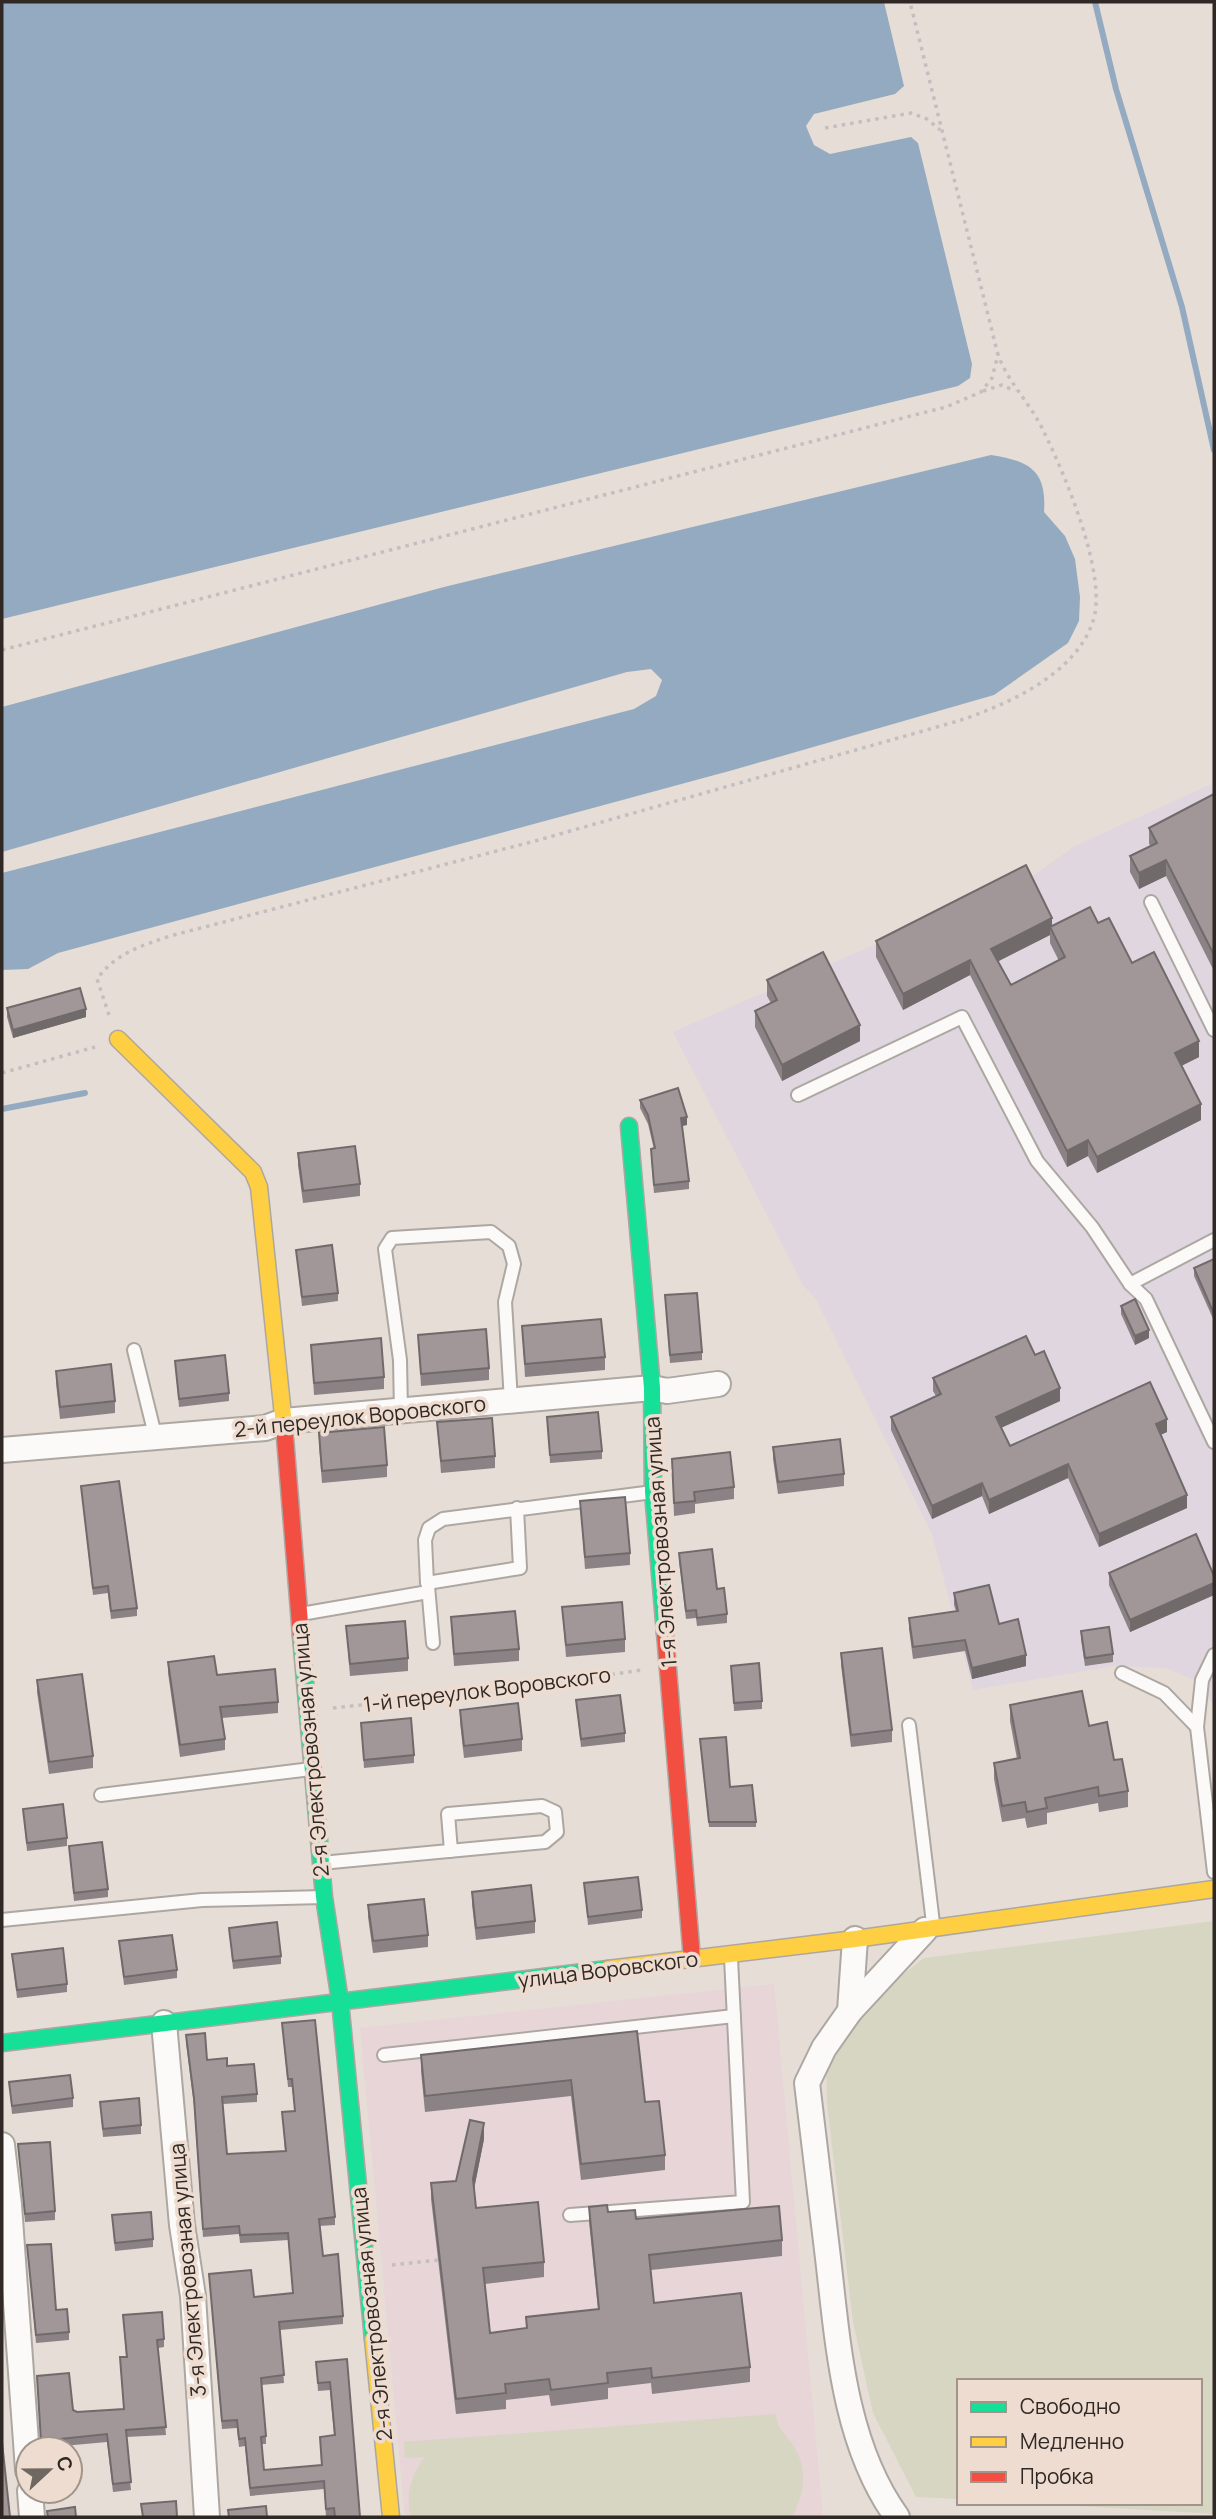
<svg xmlns="http://www.w3.org/2000/svg" width="1216" height="2519" font-family="Manrope,sans-serif">
<style>
.industrial{fill:#dfd6df}
.education{fill:#e7d5d7}
.green{fill:#d6d6c3}
.water{fill:#94aac0}
.lines{fill:none;stroke-linecap:round;stroke-linejoin:round}
.stream{stroke:#94aac0;stroke-width:6}
.lane-casing{stroke:#ada7a1;stroke-width:16}
.street-casing{stroke:#ada7a1;stroke-width:28}
.fast-casing{stroke:#ada7a1;stroke-width:19}
.slow-casing{stroke:#ada7a1;stroke-width:19}
.jam-casing{stroke:#ada7a1;stroke-width:19}
.path{stroke:#c2bfbe;stroke-width:3.5;stroke-dasharray:3.5 5;stroke-linecap:butt}
.lane{stroke:#fbfaf9;stroke-width:12}
.street{stroke:#fbfaf9;stroke-width:24}
.fast{stroke:#16e098;stroke-width:16}
.slow{stroke:#ffcf43;stroke-width:16}
.jam{stroke:#f24e42;stroke-width:16}
.wall{fill:#8a8284;fill-rule:evenodd}
.shaded-wall{fill:#716a6b}
.building{fill:#a19799;stroke:#716a6b;stroke-width:2}
.labels{text-anchor:middle;dominant-baseline:central;stroke-width:7;stroke-linejoin:round;paint-order:stroke}
.street-label{font-size:21px;fill:#2f2824;stroke:#eddccf}
</style>
<rect width="100%" height="100%" fill="#e6ddd6"/>
<polygon class="industrial" points="1214,783 1214,1713 1213,1704 1194,1680 1166,1668 1113,1666 973,1690 932,1534 816,1299 803,1285 673,1032 1033,876 1075,846"/>
<polygon class="education" points="774,1984 823,2517 405,2517 360,2028"/>
<g class="green">
<polygon points="1214,1921 1214,2514 1027,2503 1200,2503 1200,2381 959,2381 959,2499 916,2497 873,2413 853,2322 827,2104 826,2062 847,2030 887,1987 924,1958"/>
<path d="M 776,2414 C 777,2432 789,2435 797,2452 C 808,2474 803,2497 792,2517 L 411,2517 C 405,2496 411,2474 425,2457 L 405,2458 L 404,2442 Z"/>
</g>
<g class="water">
<polygon points="2,2 884,2 904,86 895,94 814,114 806,126 814,145 830,154 911,137 918,143 972,364 970,378 958,386 2,619"/>
<path d="M 991,455 C 1029,461 1047,470 1044,512 L 1065,536 L 1075,559 L 1080,597 L 1079,621 L 1068,643 L 994,695 L 733,770 L 58,953 L 28,969 L 2,970 L 2,873 L 634,709 L 656,696 L 662,680 L 651,669 L 627,672 L 2,852 L 2,707 L 444,587 Z"/>
</g>
<g class="lines">
<g class="stream">
<polyline points="1095,2 1116,89 1182,307 1214,450"/>
<polyline points="2,1109 85,1093"/>
</g>
<defs>
<g id="lane">
<polyline points="1151,902 1214,1030"/>
<polyline points="798,1095 962,1017 1037,1161 1092,1227 1130,1284 1146,1299 1214,1442"/>
<polyline points="1130,1284 1214,1240"/>
<polyline points="134,1350 155,1435"/>
<polyline points="401,1411 400,1360 385,1249 392,1238 491,1232 509,1246 514,1264 505,1302 511,1401"/>
<polyline points="517,1508 520,1568 427,1583 425,1540 429,1528 443,1519 653,1492"/>
<polyline points="428,1586 433,1643"/>
<polyline points="301,1614 428,1592"/>
<polyline points="1214,1655 1202,1680 1197,1727 1214,1872"/>
<polyline points="1122,1673 1164,1693 1197,1727"/>
<polyline points="909,1725 933,1923"/>
<polyline points="101,1795 311,1769"/>
<polyline points="321,1863 545,1842 557,1832 555,1812 542,1806 448,1814 451,1851"/>
<polyline points="2,1920 202,1900 324,1897"/>
<polyline points="384,2055 734,2016"/>
<polyline points="570,2215 743,2202 731,1958"/>
</g>
<g id="street">
<polyline points="2,1450 265,1428 284,1421 652,1388 667,1391 718,1384"/>
<path d="M 855,1939 L 850,2011 L 824,2048 L 807,2083 C 814,2141 821,2199 828,2258 C 838,2344 844,2444 897,2517"/>
<polyline points="850,2011 925,1930"/>
<polyline points="164,2023 182,2225 193,2296 207,2517"/>
<polyline points="2,2145 9,2205 28,2470"/>
<polyline points="30,2491 32,2517"/>
</g>
<g id="fast">
<polyline points="629,1126 652,1388 653,1492 665,1633"/>
<polyline points="301,1636 324,1897 340,2001 373,2339"/>
<polyline points="2,2043 608,1969"/>
</g>
<g id="slow">
<polyline points="118,1039 253,1172 259,1187 284,1425"/>
<polyline points="608,1969 855,1939 1214,1889"/>
<polyline points="373,2339 391,2517"/>
</g>
<g id="jam">
<polyline points="284,1425 301,1636"/>
<polyline points="665,1633 692,1959"/>
</g>
</defs>
<use href="#lane" class="lane-casing"/>
<use href="#street" class="street-casing"/>
<use href="#fast" class="fast-casing"/>
<use href="#slow" class="slow-casing"/>
<use href="#jam" class="jam-casing"/>
<g class="path">
<polyline points="825,128 911,113 927,119 940,130"/>
<polyline points="983,391 1002,385 1015,391"/>
<polyline points="2,650 946,407 981,392 992,378 998,355 910,2"/>
<path d="M 109,1015 L 97,979 C 116,953 141,946 170,936 L 535,841 L 958,721 C 1006,705 1073,676 1092,624 C 1110,580 1065,475 1044,432 C 1031,404 1009,384 998,355"/>
<polyline points="2,1073 95,1047"/>
<polyline points="333,1708 536,1686 641,1670"/>
<polyline points="392,2265 438,2260"/>
</g>
<use href="#lane" class="lane"/>
<use href="#street" class="street"/>
<use href="#fast" class="fast"/>
<use href="#slow" class="slow"/>
<use href="#jam" class="jam"/>
</g>
<g class="wall">
<polygon points="1214,794 1214,971 1166,876 1139,889 1130,872 1130,856 1150,846 1149,843 1149,828"/>
<path d="M 1098,923 L 1132,963 L 1199,1057 L 1181,1066 L 1201,1120 L 1097,1173 L 1088,1156 L 1067,1167 L 970,975 L 903,1010 L 876,957 L 876,941 ZM 1050,935 L 1050,943 L 1059,961 L 1011,985 L 998,961 Z"/>
<polygon points="767,980 860,1041 782,1081 755,1027 755,1011 771,1003 767,996"/>
<polygon points="7,1008 86,1017 13,1038 7,1017"/>
<polygon points="640,1100 687,1125 682,1126 689,1181 689,1189 654,1193 651,1157 651,1149 654,1149 648,1124 640,1108"/>
<polygon points="298,1153 360,1184 360,1196 303,1203 298,1165"/>
<polygon points="296,1250 338,1293 338,1301 302,1306"/>
<polygon points="1214,1259 1214,1321 1194,1276 1194,1268"/>
<polygon points="665,1295 702,1352 702,1360 670,1363"/>
<polygon points="1121,1306 1149,1338 1135,1345 1121,1314"/>
<polygon points="522,1326 605,1357 605,1370 525,1377"/>
<polygon points="418,1335 489,1368 489,1380 421,1386"/>
<polygon points="311,1345 384,1377 384,1389 314,1395"/>
<polygon points="1035,1355 1060,1401 1001,1428 1010,1446 1167,1432 1160,1435 1187,1508 1099,1547 1068,1478 989,1514 982,1496 932,1519 891,1430 891,1417 936,1396 933,1391 933,1378"/>
<polygon points="175,1361 229,1393 229,1401 179,1407"/>
<polygon points="56,1371 115,1401 115,1413 60,1419 56,1383"/>
<polygon points="547,1417 602,1451 602,1459 550,1463"/>
<polygon points="437,1422 495,1456 495,1468 441,1473"/>
<polygon points="319,1433 387,1465 387,1477 322,1483 319,1445"/>
<polygon points="773,1447 844,1474 844,1486 778,1494 773,1459"/>
<polygon points="672,1459 734,1487 734,1499 695,1504 695,1513 674,1516"/>
<polygon points="81,1486 137,1608 137,1616 111,1619 108,1593 93,1595"/>
<polygon points="580,1501 630,1553 630,1565 585,1569"/>
<polygon points="679,1553 717,1589 727,1614 727,1623 697,1626 696,1618 686,1619 679,1561"/>
<polygon points="1109,1573 1214,1576 1214,1595 1130,1632 1109,1585"/>
<polygon points="954,1593 999,1624 1026,1666 972,1679 965,1651 913,1659 909,1629 909,1618 956,1611 954,1605"/>
<polygon points="562,1607 625,1639 625,1652 566,1657"/>
<polygon points="451,1617 519,1649 519,1661 454,1666"/>
<polygon points="346,1626 408,1658 408,1671 350,1676"/>
<polygon points="1081,1631 1113,1654 1113,1662 1085,1666 1081,1639"/>
<polygon points="841,1653 892,1730 892,1742 851,1747 841,1665"/>
<polygon points="168,1662 217,1675 278,1702 278,1713 222,1718 225,1739 225,1750 180,1757 168,1673"/>
<polygon points="731,1666 762,1701 762,1709 734,1711"/>
<polygon points="37,1680 93,1756 93,1768 49,1774 37,1692"/>
<polygon points="576,1700 625,1733 625,1742 581,1747"/>
<polygon points="1010,1705 1089,1726 1114,1760 1128,1791 1128,1807 1099,1812 1098,1803 1047,1813 1047,1824 1027,1828 1025,1818 1002,1822 994,1779 994,1763 1017,1759 1010,1721"/>
<polygon points="460,1710 522,1739 522,1751 464,1758 460,1722"/>
<polygon points="361,1723 414,1755 414,1763 364,1768"/>
<polygon points="700,1739 730,1787 756,1822 756,1827 709,1827"/>
<polygon points="23,1809 67,1838 67,1846 27,1851"/>
<polygon points="69,1846 108,1889 108,1897 74,1901"/>
<polygon points="584,1883 642,1910 642,1918 588,1925"/>
<polygon points="472,1892 535,1921 535,1933 476,1940 472,1904"/>
<polygon points="368,1905 428,1935 428,1947 373,1953 368,1917"/>
<polygon points="229,1928 281,1956 281,1964 233,1969"/>
<polygon points="119,1941 177,1970 177,1978 124,1985"/>
<polygon points="12,1954 67,1984 67,1992 17,1998"/>
<polygon points="282,2023 335,2217 335,2225 319,2226 323,2256 343,2316 343,2324 280,2330 284,2383 261,2385 266,2436 266,2444 262,2444 264,2470 321,2465 320,2437 334,2435 330,2390 318,2391 316,2362 347,2359 360,2517 326,2517 324,2489 250,2496 245,2446 239,2447 237,2428 222,2429 209,2274 254,2297 293,2293 288,2240 240,2243 239,2234 203,2237 194,2106 186,2043 186,2035 207,2060 227,2066 257,2094 257,2102 223,2104 227,2154 285,2151 282,2112 295,2111 292,2087 288,2087"/>
<polygon points="637,2031 645,2102 665,2155 665,2170 581,2180 571,2096 425,2112 421,2071 421,2055"/>
<polygon points="9,2082 73,2098 73,2107 12,2114"/>
<polygon points="100,2102 141,2125 141,2134 103,2137"/>
<polygon points="484,2139 474,2189 476,2208 544,2262 544,2277 485,2284 490,2333 526,2329 526,2317 598,2309 589,2222 589,2207 636,2219 782,2240 782,2256 651,2270 654,2303 750,2367 750,2382 652,2394 651,2383 608,2388 608,2399 551,2406 549,2395 506,2400 506,2409 456,2414 431,2199 431,2183 456,2181"/>
<polygon points="18,2144 55,2211 55,2220 25,2222"/>
<polygon points="112,2215 153,2239 153,2247 115,2251"/>
<polygon points="27,2245 56,2310 69,2332 69,2340 36,2343"/>
<polygon points="123,2315 164,2339 164,2347 158,2348 166,2435 126,2437 131,2490 113,2492 107,2442 41,2448 37,2376 73,2410 77,2412 124,2409 120,2365 120,2357 126,2357"/>
</g>
<g class="shaded-wall">
<polygon points="1166,860 1166,876 1139,889 1139,873"/>
<polygon points="1052,918 1052,932 1050,927 1050,935 991,965 991,949"/>
<polygon points="970,960 970,975 903,1010 903,994"/>
<polygon points="86,1009 86,1017 13,1038 13,1030"/>
<polygon points="860,1025 860,1041 782,1081 782,1065"/>
<polygon points="1199,1041 1199,1057 1175,1069 1175,1053"/>
<polygon points="1201,1104 1201,1120 1097,1173 1097,1157"/>
<polygon points="687,1117 687,1125 681,1126 681,1118"/>
<polygon points="1088,1140 1088,1156 1067,1167 1067,1151"/>
<polygon points="1149,1330 1149,1338 1135,1345 1135,1336"/>
<polygon points="1060,1388 1060,1401 996,1430 996,1417"/>
<polygon points="1167,1419 1167,1432 1156,1437 1156,1424"/>
<polygon points="1068,1464 1068,1478 989,1514 989,1500"/>
<polygon points="982,1483 982,1496 932,1519 932,1506"/>
<polygon points="1187,1495 1187,1508 1099,1547 1099,1534"/>
<polygon points="1214,1583 1214,1595 1130,1632 1130,1620"/>
<polygon points="1026,1655 1026,1666 972,1679 972,1668"/>
<polygon points="484,2123 484,2139 473,2194 473,2179"/>
</g>
<g class="building">
<polygon points="1214,794 1214,955 1166,860 1139,873 1130,856 1157,843 1149,828"/>
<polygon points="1026,865 1052,918 991,949 1011,985 1065,957 1050,927 1090,907 1098,923 1109,918 1132,963 1154,952 1199,1041 1175,1053 1201,1104 1097,1157 1088,1140 1067,1151 970,960 903,994 876,941"/>
<polygon points="823,952 860,1025 782,1065 755,1011 777,1000 767,980"/>
<polygon points="80,988 86,1009 13,1030 7,1008"/>
<polygon points="678,1088 687,1117 681,1118 689,1181 654,1185 651,1149 655,1148 648,1115 640,1100"/>
<polygon points="355,1146 360,1184 303,1191 298,1153"/>
<polygon points="332,1245 338,1293 302,1297 296,1250"/>
<polygon points="1214,1259 1214,1314 1194,1268"/>
<polygon points="697,1293 702,1352 670,1355 665,1295"/>
<polygon points="1135,1299 1149,1330 1135,1336 1121,1306"/>
<polygon points="601,1319 605,1357 525,1364 522,1326"/>
<polygon points="486,1329 489,1368 421,1374 418,1335"/>
<polygon points="1026,1336 1035,1355 1044,1351 1060,1388 996,1417 1010,1446 1150,1382 1167,1419 1156,1424 1187,1495 1099,1534 1068,1464 989,1500 982,1483 932,1506 891,1417 941,1394 933,1378"/>
<polygon points="381,1338 384,1377 314,1383 311,1345"/>
<polygon points="225,1355 229,1393 179,1399 175,1361"/>
<polygon points="111,1364 115,1401 60,1407 56,1371"/>
<polygon points="598,1412 602,1451 550,1455 547,1417"/>
<polygon points="492,1418 495,1456 441,1461 437,1422"/>
<polygon points="384,1427 387,1465 322,1471 319,1433"/>
<polygon points="840,1439 844,1474 778,1482 773,1447"/>
<polygon points="730,1452 734,1487 694,1492 695,1501 674,1503 672,1459"/>
<polygon points="119,1481 137,1608 111,1611 108,1586 93,1588 81,1486"/>
<polygon points="625,1497 630,1553 585,1557 580,1501"/>
<polygon points="1196,1534 1214,1576 1214,1583 1130,1620 1109,1573"/>
<polygon points="712,1549 717,1589 724,1588 727,1614 697,1618 696,1610 686,1611 679,1553"/>
<polygon points="989,1585 999,1624 1018,1619 1026,1655 972,1668 965,1640 913,1647 909,1618 958,1611 954,1593"/>
<polygon points="622,1602 625,1639 566,1645 562,1607"/>
<polygon points="515,1611 519,1649 454,1654 451,1617"/>
<polygon points="405,1621 408,1658 350,1664 346,1626"/>
<polygon points="1109,1627 1113,1654 1085,1658 1081,1631"/>
<polygon points="882,1648 892,1730 851,1735 841,1653"/>
<polygon points="214,1656 217,1675 275,1669 278,1702 220,1707 225,1739 180,1745 168,1662"/>
<polygon points="759,1663 762,1701 734,1703 731,1666"/>
<polygon points="82,1674 93,1756 49,1762 37,1680"/>
<polygon points="1082,1691 1089,1726 1107,1722 1114,1760 1122,1759 1128,1791 1099,1796 1098,1787 1045,1798 1047,1808 1027,1812 1025,1802 1002,1806 994,1763 1020,1758 1010,1705"/>
<polygon points="620,1695 625,1733 581,1739 576,1700"/>
<polygon points="518,1703 522,1739 464,1746 460,1710"/>
<polygon points="411,1718 414,1755 364,1760 361,1723"/>
<polygon points="726,1737 730,1787 752,1785 756,1822 709,1822 700,1739"/>
<polygon points="63,1804 67,1838 27,1843 23,1809"/>
<polygon points="102,1842 108,1889 74,1893 69,1846"/>
<polygon points="638,1877 642,1910 588,1917 584,1883"/>
<polygon points="531,1885 535,1921 476,1928 472,1892"/>
<polygon points="424,1899 428,1935 373,1941 368,1905"/>
<polygon points="277,1922 281,1956 233,1961 229,1928"/>
<polygon points="172,1935 177,1970 124,1977 119,1941"/>
<polygon points="63,1948 67,1984 17,1990 12,1954"/>
<polygon points="315,2020 335,2217 319,2219 323,2256 338,2254 343,2316 279,2322 284,2375 261,2378 266,2436 261,2437 264,2470 322,2465 320,2437 335,2435 330,2382 318,2383 316,2362 347,2359 360,2517 335,2517 334,2508 326,2509 324,2481 250,2488 245,2438 239,2439 237,2420 222,2421 209,2274 251,2270 254,2297 293,2293 288,2233 240,2235 239,2226 203,2229 194,2098 186,2035 205,2033 207,2060 227,2058 227,2066 254,2064 257,2094 222,2097 227,2154 286,2151 282,2112 295,2111 292,2079 288,2079 282,2023"/>
<polygon points="637,2031 645,2102 659,2101 665,2155 581,2164 571,2080 425,2096 421,2055"/>
<polygon points="70,2075 73,2098 12,2106 9,2082"/>
<polygon points="139,2098 141,2125 103,2129 100,2102"/>
<polygon points="470,2120 484,2123 473,2179 476,2208 538,2202 544,2262 483,2268 490,2333 527,2328 526,2317 599,2309 589,2207 607,2205 608,2212 635,2210 636,2219 779,2206 782,2240 649,2255 654,2303 741,2293 750,2367 652,2378 651,2368 607,2373 608,2383 551,2390 549,2379 505,2384 506,2393 456,2399 431,2183 456,2181"/>
<polygon points="50,2142 55,2211 25,2214 18,2144"/>
<polygon points="151,2212 153,2239 115,2243 112,2215"/>
<polygon points="51,2244 56,2310 67,2309 69,2332 36,2335 27,2245"/>
<polygon points="162,2312 164,2339 157,2340 166,2427 126,2430 131,2482 113,2484 107,2434 41,2441 37,2376 69,2373 73,2410 77,2412 124,2409 120,2357 127,2357 123,2315"/>
<polygon points="2,2442 10,2517 2,2517"/>
<polygon points="176,2501 177,2517 143,2517 141,2504"/>
<polygon points="266,2506 267,2517 229,2517 228,2510"/>
<polygon points="75,2507 76,2517 48,2517 47,2511"/>
</g>
<g class="labels">
<g class="street-label">
<text transform="translate(360 1416) rotate(-6)">2-й переулок Воровского</text>
<text transform="translate(660 1542) rotate(-94)">1-я Электровозная улица</text>
<text transform="translate(487 1689) rotate(-7)">1-й переулок Воровского</text>
<text transform="translate(310 1750) rotate(-95)">2-я Электровозная улица</text>
<text transform="translate(608 1969) rotate(-7)">улица Воровского</text>
<text transform="translate(187 2270) rotate(-95)">3-я Электровозная улица</text>
<text transform="translate(371 2314) rotate(-96)">2-я Электровозная улица</text>
</g>
</g>
<rect width="1216" height="2519" fill="none" stroke="#2f2824" stroke-width="7"/>
<rect x="957" y="2379" width="245" height="126" fill="#eddccf" stroke="#a1948b" stroke-width="2"/>
<rect x="971" y="2402" width="35" height="10" fill="#16e098" stroke="#a1948b" stroke-width="2"/>
<text x="1020" y="2414" font-size="21" fill="#2f2824">Свободно</text>
<rect x="971" y="2437" width="35" height="10" fill="#ffcf43" stroke="#a1948b" stroke-width="2"/>
<text x="1020" y="2449" font-size="21" fill="#2f2824">Медленно</text>
<rect x="971" y="2472" width="35" height="10" fill="#f24e42" stroke="#a1948b" stroke-width="2"/>
<text x="1020" y="2484" font-size="21" fill="#2f2824">Пробка</text>
<g transform="translate(49 2470) rotate(68)"><circle r="33" fill="#eddccf" stroke="#a1948b" stroke-width="2"/>
<path d="M0-5L12 26L0 18L-12 26Z" fill="#6f6762"/>
<text y="-10" font-size="19" font-weight="bold" text-anchor="middle" fill="#2f2824">С</text>
</g>
</svg>
